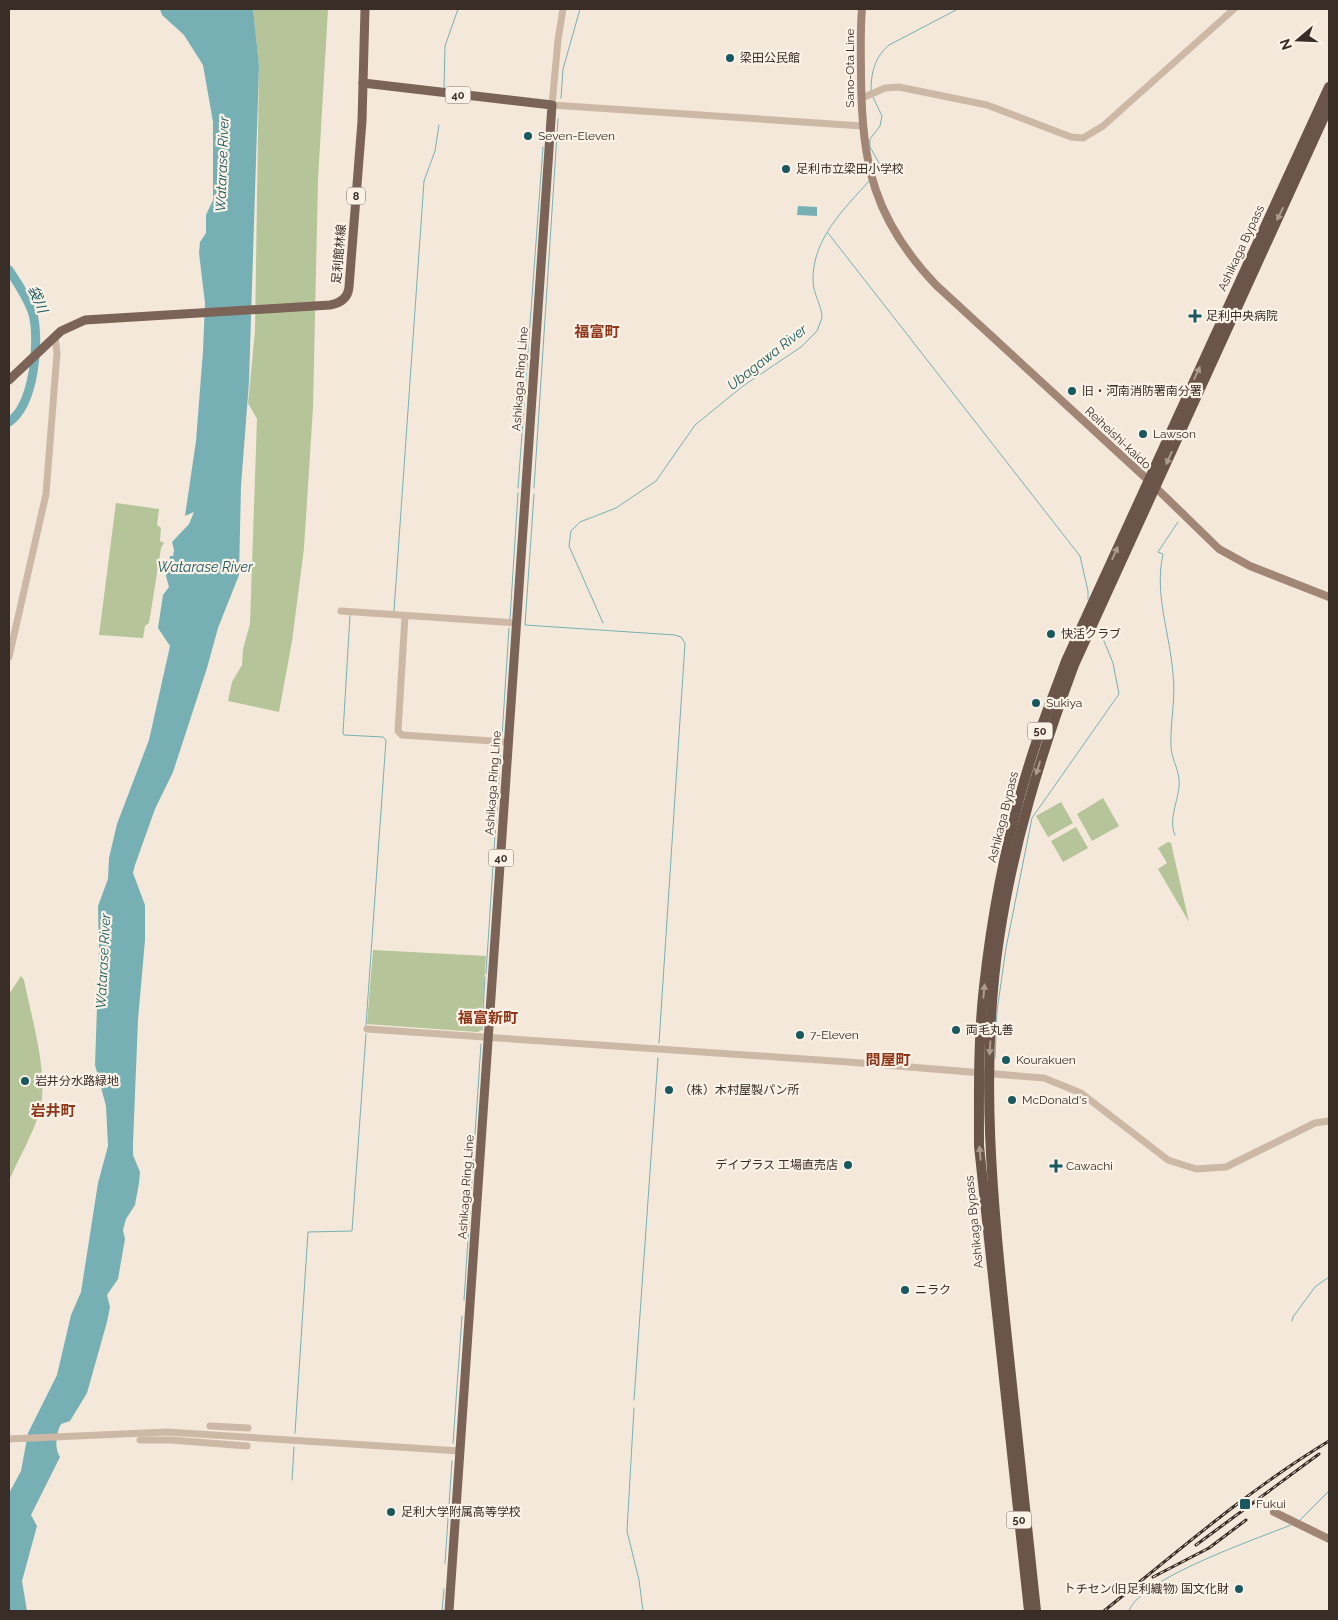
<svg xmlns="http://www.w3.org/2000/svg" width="1338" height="1620" font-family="Raleway,'Noto Sans JP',sans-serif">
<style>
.green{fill:#b5c499}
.water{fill:#77b0b4}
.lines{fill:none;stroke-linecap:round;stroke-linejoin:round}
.stream{stroke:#77b0b4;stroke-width:1}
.river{stroke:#77b0b4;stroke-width:9}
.tertiary{stroke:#cdb8a5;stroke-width:7}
.secondary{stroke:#a18676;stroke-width:8}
.primary{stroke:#7c6357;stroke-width:9}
.trunk{stroke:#6b544a;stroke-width:10}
.rail-casing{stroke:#382d27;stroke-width:3}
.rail{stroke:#fbf2e7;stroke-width:1;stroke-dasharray:4;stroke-linecap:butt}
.oneway{fill:#ac9b91}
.poi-dot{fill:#19585e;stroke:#fbf2e7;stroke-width:2}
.labels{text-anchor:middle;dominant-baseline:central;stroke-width:4.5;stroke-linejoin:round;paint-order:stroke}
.shield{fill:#fbf2e7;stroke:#726861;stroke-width:1}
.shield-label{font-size:11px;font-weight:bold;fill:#382d27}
.poi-label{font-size:12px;fill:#382d27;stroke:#fbf2e7;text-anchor:start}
.street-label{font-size:12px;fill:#382d27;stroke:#fbf2e7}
.water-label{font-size:14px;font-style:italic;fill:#19585e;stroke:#fbf2e7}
.quarter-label{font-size:15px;font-weight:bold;fill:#8f3619;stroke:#fbf2e7}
</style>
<rect width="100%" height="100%" fill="#f4e8da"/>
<g class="green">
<polygon points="253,9 328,9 318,179 313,408 304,548 292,641 279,712 228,701 232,682 242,665 243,649 250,624 257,419 248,403 255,331 259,65"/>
<polygon points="116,503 159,509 157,525 161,528 160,541 164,543 161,548 149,623 145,626 143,638 99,635"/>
<polygon points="1103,798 1119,826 1092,841 1077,814"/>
<polygon points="1061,802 1073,823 1048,837 1036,816"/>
<polygon points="1076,827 1088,848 1063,862 1051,841"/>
<polygon points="1168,842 1171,843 1189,922 1158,869 1167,863 1158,848"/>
<polygon points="373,950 486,956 481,1030 478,1032 367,1024"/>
<path d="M 21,976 L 24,980 C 31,1017 49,1073 40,1110 C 33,1135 19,1157 9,1181 L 9,994 Z"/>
</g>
<g class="water">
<path d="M 160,9 L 253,9 L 259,65 L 249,382 L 241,486 L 239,575 L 218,628 L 207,668 L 173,772 L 155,809 L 135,865 L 133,873 L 145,905 L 145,940 L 138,1020 L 133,1143 L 133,1155 L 140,1172 L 139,1183 L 135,1205 L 126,1219 L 123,1230 L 125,1239 L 118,1279 L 107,1295 L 110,1307 L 107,1322 L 87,1393 L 70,1421 L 61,1424 C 56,1433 54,1448 60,1457 L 31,1515 L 37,1526 L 22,1581 L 27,1611 L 9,1611 L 9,1493 L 21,1471 L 28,1433 L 57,1375 L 71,1315 L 81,1292 L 98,1183 L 108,1146 L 106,1106 L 95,1065 L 99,950 L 98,906 L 108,879 L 109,858 L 117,824 L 149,740 L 170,646 L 158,628 L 163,595 L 169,587 L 166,576 L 170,556 L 173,556 L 174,550 L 172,542 L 189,524 L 194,512 L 185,516 L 196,441 L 203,351 L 205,303 L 199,253 L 200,242 L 206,233 L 206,215 L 213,200 L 213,122 L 203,65 L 184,35 L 162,15 Z"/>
<polygon points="798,206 817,207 817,216 797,215"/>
</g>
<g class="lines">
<g class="stream">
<polyline points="444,88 445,46 458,9"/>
<path d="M 871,91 C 871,72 875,57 889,45 L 958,9"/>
<polyline points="873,97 882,116 880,126 870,139 870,147 879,163 874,175"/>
<polyline points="561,98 563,69 580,9"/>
<polyline points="828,233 1080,556 1088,591 1088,599"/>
<polyline points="518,488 543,147"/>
<polyline points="534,488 558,119"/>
<polyline points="534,494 525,625 675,635 681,637 685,643 659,1043"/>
<polyline points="394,611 424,181 435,151 439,125"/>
<polyline points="350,615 343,733 344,735 383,737 386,740 366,1025"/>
<polyline points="510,619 518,493"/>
<path d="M 603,623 L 569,546 L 571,531 L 580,522 L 616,508 L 656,481 L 695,425 L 743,386 L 801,347 L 817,331 L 822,318 C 822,305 813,294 813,281 C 812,239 844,209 870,180"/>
<polyline points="502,737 509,628"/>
<polyline points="497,812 501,747"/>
<path d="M 1175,835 C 1167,818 1181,797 1179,779 C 1178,768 1171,757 1171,746 C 1170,722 1176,698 1173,674 C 1170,634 1154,594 1163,554 L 1158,552 L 1178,522"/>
<polyline points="486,974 496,819"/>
<polyline points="482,1030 485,977"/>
<polyline points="995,1058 997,1011 1006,948 1032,818 1119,694 1113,663 1099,629"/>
<polyline points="464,1300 481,1044"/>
<polyline points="1292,1321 1293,1317 1315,1287 1329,1277"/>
<polyline points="634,1400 658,1058"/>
<polyline points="634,1408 627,1531 639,1580 643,1611"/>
<polyline points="295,1433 308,1232 352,1231 366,1034"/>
<polyline points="453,1443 462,1316"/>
<polyline points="292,1480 294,1447"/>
<polyline points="1299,1521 1329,1491"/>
<polyline points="445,1563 452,1461"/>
<polyline points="442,1611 444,1589"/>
<path d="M 1129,1611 C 1139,1579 1259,1538 1291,1525"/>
</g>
<path class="river" d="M 9,270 C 18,284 28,298 33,314 C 40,343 34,405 9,422"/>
<g class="tertiary">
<polyline points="563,9 558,40 552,105 862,126"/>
<polyline points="862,98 885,88 899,87 987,105 1071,137 1083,138 1103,126 1234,9"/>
<polyline points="341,611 517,623"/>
<polyline points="405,616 398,731 402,735 508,742"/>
<polyline points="9,657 46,494 57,353 55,337"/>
<polyline points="367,1029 848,1062 1044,1078 1081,1093 1168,1160 1196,1169 1226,1167 1315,1123 1329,1121"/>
<polyline points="210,1426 248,1428"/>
<polyline points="9,1439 167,1432 460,1451"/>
<polyline points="140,1440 171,1440 247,1446"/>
</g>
<g class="secondary">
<path d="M 862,9 C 860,31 861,55 861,77 C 862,165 874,220 936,285 L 1148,480 L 1219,549 L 1250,566 L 1329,597"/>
<polyline points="1274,1512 1329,1539"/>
</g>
<g class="primary">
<polyline points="363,83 552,105 449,1611"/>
<path d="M 9,380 L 61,331 L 85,320 L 330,305 C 341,303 348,298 349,287 L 362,121 L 365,9"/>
</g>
<g class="trunk">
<path d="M 1029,1611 L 979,1146 C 979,1093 978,1039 984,987 C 993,905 1010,821 1036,743 C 1045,715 1056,689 1066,661 L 1329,87"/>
<path d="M 1036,1611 C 1027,1520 1017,1429 1007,1338 C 993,1205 979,1072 999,939 C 1013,844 1041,754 1074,665 L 1329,106"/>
</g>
<defs>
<g id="rail">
<polyline points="1196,1545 1319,1454"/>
<polyline points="1153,1577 1209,1548 1246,1520"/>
<path d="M 1104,1611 C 1177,1552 1248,1490 1329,1441"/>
</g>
</defs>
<use href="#rail" class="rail-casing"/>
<use href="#rail" class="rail"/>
</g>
<defs><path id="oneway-solid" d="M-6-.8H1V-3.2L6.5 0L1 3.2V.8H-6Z" transform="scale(1.25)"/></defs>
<g class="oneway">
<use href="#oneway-solid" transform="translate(1280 214) rotate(115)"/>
<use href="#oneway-solid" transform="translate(1197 373) rotate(-65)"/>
<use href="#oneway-solid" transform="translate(1169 458) rotate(114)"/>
<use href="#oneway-solid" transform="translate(1115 553) rotate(-66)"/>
<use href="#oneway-solid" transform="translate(1038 768) rotate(107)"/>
<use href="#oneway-solid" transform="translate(984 991) rotate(-85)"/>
<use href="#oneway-solid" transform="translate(990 1048) rotate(93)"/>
<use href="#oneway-solid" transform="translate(980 1153) rotate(-95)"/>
</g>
<g class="poi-dot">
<circle cx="730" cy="58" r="5"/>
<circle cx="528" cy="136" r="5"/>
<circle cx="786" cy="169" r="5"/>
<path d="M1192.5 308.5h5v5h5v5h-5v5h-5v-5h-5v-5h5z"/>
<circle cx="1072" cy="391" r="5"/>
<circle cx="1143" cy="434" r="5"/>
<circle cx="1051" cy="634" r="5"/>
<circle cx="1036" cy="703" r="5"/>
<circle cx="956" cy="1030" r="5"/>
<circle cx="800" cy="1035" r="5"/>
<circle cx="1006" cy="1060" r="5"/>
<circle cx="25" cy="1081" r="5"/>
<circle cx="669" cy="1090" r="5"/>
<circle cx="1012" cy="1100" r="5"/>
<circle cx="848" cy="1165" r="5"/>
<path d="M1053.5 1158.5h5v5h5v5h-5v5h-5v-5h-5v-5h5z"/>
<circle cx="905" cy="1290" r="5"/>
<rect x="1239" y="1498" width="12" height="12" rx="2.5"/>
<circle cx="391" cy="1512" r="5"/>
<circle cx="1239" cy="1589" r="5"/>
</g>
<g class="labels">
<g class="shield">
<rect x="445.5" y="86.5" width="25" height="17" rx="4"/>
<rect x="347" y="187.5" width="18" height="17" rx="4"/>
<rect x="1027.5" y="722.5" width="25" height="17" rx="4"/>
<rect x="488.5" y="849.5" width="25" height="17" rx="4"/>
<rect x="1006.5" y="1511.5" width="25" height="17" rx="4"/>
</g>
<g class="shield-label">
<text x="458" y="95">40</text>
<text x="356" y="196">8</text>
<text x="1040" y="731">50</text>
<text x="501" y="858">40</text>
<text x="1019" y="1520">50</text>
</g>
<g class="poi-label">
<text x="740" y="58">梁田公民館</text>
<text x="538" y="136">Seven-Eleven</text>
<text x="796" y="169">足利市立梁田小学校</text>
<text x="1206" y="316">足利中央病院</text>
<text x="1082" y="391">旧・河南消防署南分署</text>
<text x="1153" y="434">Lawson</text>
<text x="1061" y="634">快活クラブ</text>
<text x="1046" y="703">Sukiya</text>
<text x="966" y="1030">両毛丸善</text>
<text x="810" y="1035">7-Eleven</text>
<text x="1016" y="1060">Kourakuen</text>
<text x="35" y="1081">岩井分水路緑地</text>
<text x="679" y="1090">（株）木村屋製パン所</text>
<text x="1022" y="1100">McDonald's</text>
<text x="838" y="1165" text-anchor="end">デイプラス 工場直売店</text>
<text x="1066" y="1166">Cawachi</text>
<text x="915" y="1290">ニラク</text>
<text x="1256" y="1504">Fukui</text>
<text x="401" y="1512">足利大学附属高等学校</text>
<text x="1229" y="1589" text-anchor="end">トチセン(旧足利織物) 国文化財</text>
</g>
<g class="street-label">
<text transform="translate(850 68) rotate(-90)">Sano-Ota Line</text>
<text transform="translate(1241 248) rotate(-65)">Ashikaga Bypass</text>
<text transform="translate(339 254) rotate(-85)">足利館林線</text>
<text transform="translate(520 379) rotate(-86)">Ashikaga Ring Line</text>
<text transform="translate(1118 438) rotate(43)">Reiheishi-kaido</text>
<text transform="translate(493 783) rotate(-86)">Ashikaga Ring Line</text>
<text transform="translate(1003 817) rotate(-76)">Ashikaga Bypass</text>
<text transform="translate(466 1187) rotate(-86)">Ashikaga Ring Line</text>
<text transform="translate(974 1222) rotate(-96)">Ashikaga Bypass</text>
</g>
<g class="water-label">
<text transform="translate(222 164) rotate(-88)">Watarase River</text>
<text transform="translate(38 299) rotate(67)">袋川</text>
<text transform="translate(767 357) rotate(-38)">Ubagawa River</text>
<text x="205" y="567">Watarase River</text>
<text transform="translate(103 961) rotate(-87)">Watarase River</text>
</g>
<g class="quarter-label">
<text x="597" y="332">福富町</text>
<text x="488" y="1018">福富新町</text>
<text x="888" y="1060">問屋町</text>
<text x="53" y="1111">岩井町</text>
</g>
</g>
<rect width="1338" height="1620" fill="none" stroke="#382d27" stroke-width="20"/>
<g transform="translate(1298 40) rotate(251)" stroke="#fbf2e7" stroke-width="4" paint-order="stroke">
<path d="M0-4L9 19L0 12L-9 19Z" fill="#382d27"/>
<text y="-8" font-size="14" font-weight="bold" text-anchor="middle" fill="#382d27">N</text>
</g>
</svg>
